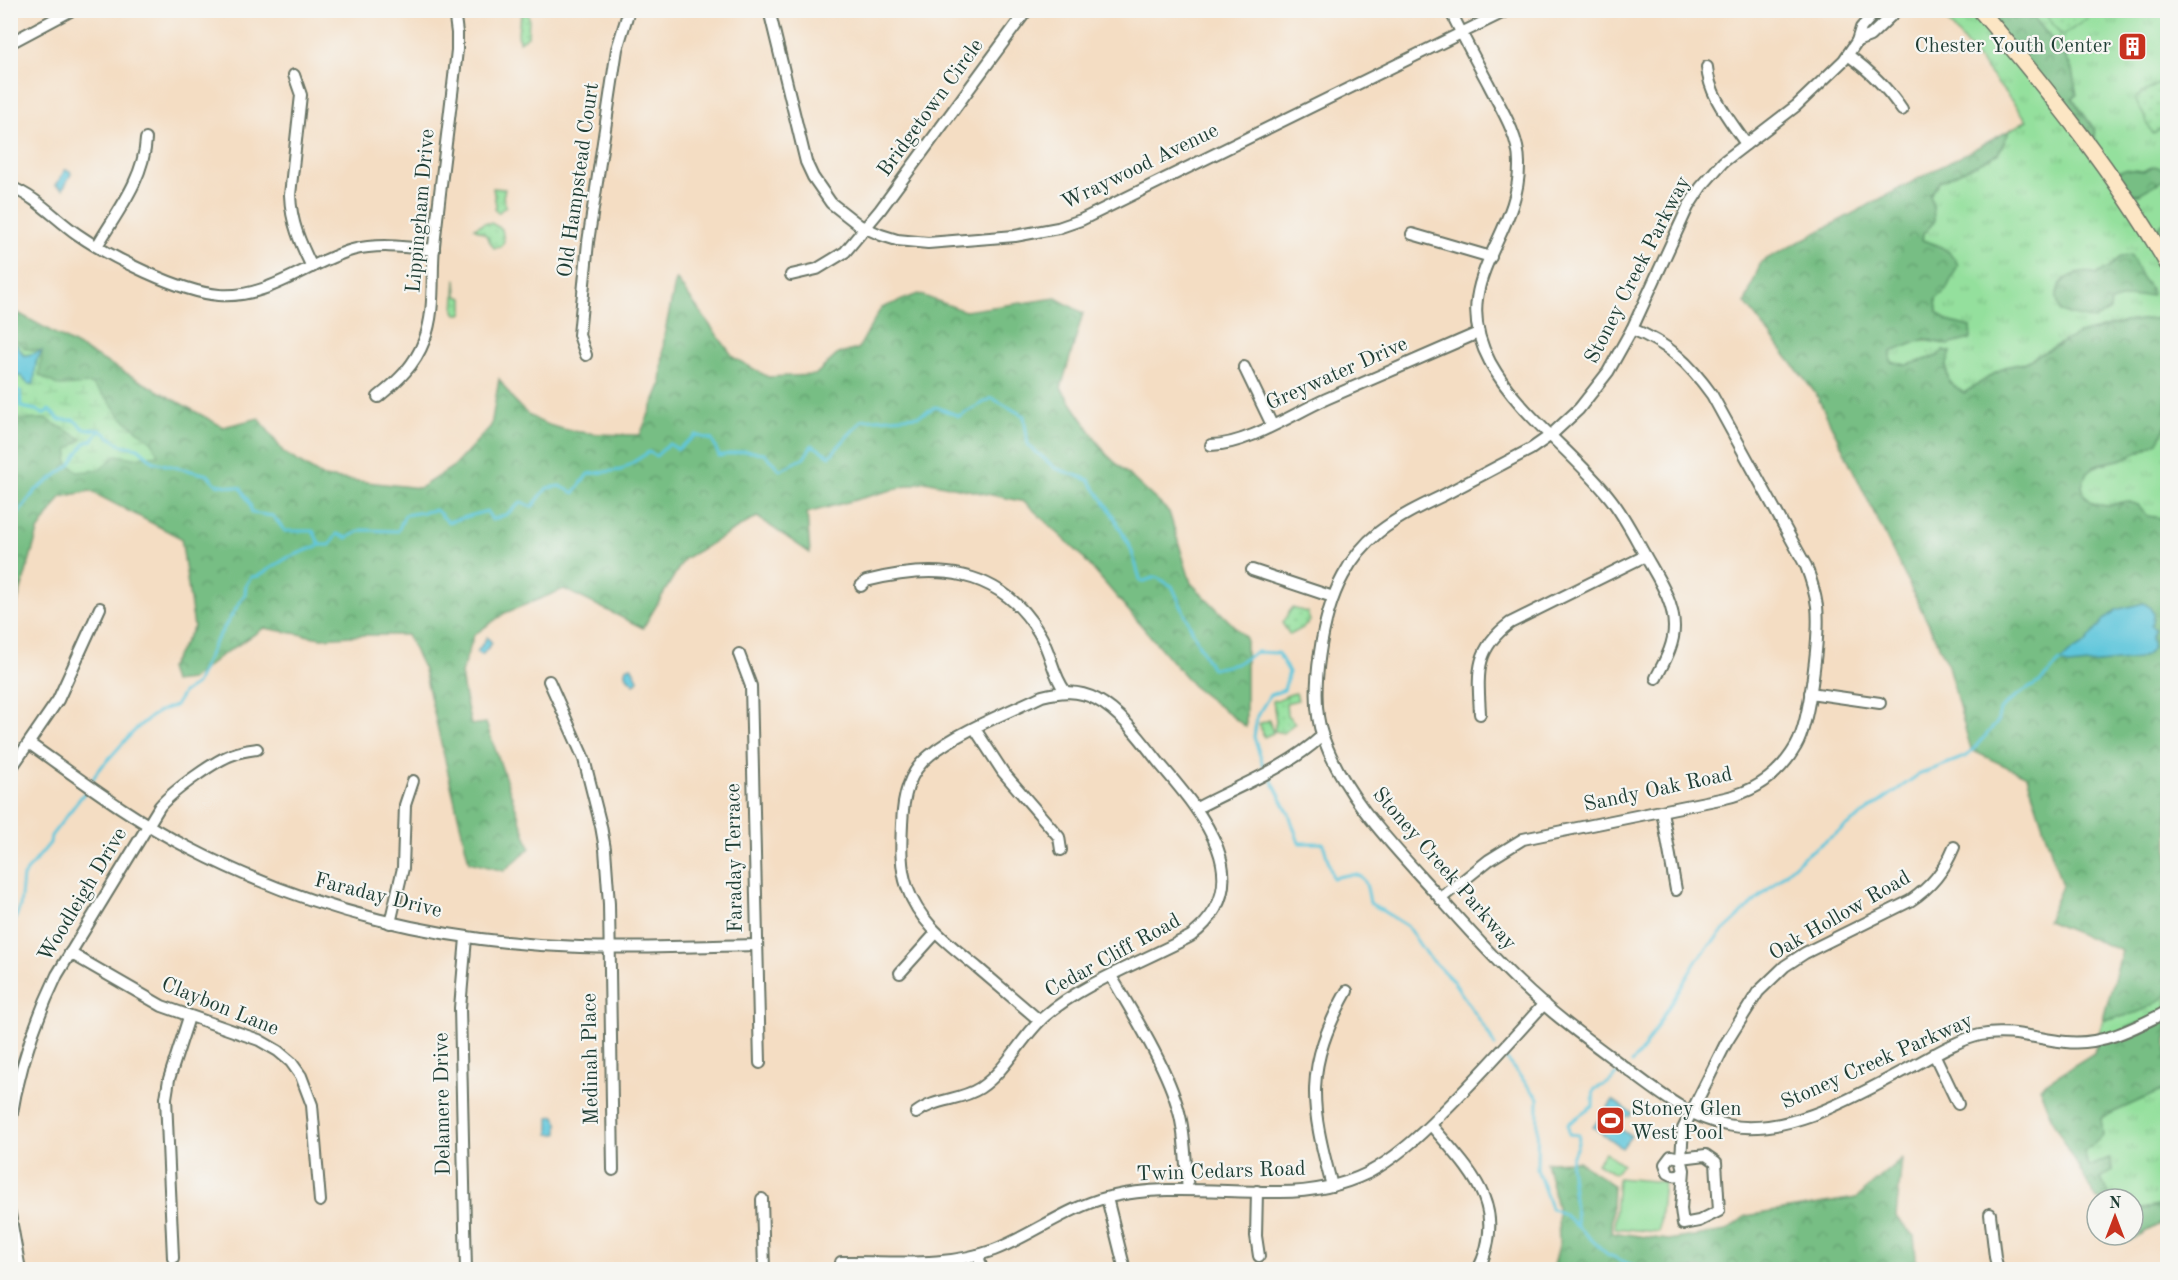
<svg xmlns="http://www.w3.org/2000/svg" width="2178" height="1280" font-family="'Old Standard TT',serif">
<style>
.grass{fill:url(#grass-tufts);stroke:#5a8e68;stroke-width:1.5}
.forest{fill:url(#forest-crowns);stroke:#4b7e5c;stroke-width:1.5}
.wetland{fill:url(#wetland-marsh);stroke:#5a8e68;stroke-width:1.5}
.park{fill:url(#park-dots);stroke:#5a8e68;stroke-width:1.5}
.pitch{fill:#94e09d;stroke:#5a8e68;stroke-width:1.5}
.water{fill:#5fc6db;stroke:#3f8288;stroke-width:1.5}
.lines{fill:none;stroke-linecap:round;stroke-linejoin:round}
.stream{stroke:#5fc6db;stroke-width:3}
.street-casing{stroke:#6a7566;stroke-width:14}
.secondary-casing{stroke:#6a7566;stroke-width:18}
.street{stroke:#fff;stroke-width:10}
.secondary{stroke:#fce6c4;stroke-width:15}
.labels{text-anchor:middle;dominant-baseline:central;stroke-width:4.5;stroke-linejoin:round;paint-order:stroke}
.poi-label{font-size:21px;fill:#1f3d34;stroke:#f6f6f2;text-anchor:end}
.street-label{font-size:21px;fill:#1f3d34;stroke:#f6f6f2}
</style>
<defs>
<pattern id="grass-tufts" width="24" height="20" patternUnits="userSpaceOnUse" patternTransform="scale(1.5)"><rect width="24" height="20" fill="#94e09d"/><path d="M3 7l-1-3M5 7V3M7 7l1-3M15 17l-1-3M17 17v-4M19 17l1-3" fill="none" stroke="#7fc188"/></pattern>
<pattern id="forest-crowns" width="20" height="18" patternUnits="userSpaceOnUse" patternTransform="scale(1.5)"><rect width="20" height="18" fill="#77be84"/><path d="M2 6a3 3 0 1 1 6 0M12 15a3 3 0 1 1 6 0" fill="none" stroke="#619c6d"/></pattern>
<pattern id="wetland-marsh" width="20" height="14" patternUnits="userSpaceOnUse" patternTransform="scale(1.5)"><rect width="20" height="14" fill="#94e09d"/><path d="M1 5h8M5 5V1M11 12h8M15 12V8" fill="none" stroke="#7fc188"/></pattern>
<pattern id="park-dots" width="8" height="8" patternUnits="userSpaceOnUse" patternTransform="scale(1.5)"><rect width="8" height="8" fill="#94e09d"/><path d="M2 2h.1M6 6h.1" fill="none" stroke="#7fc188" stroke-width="1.8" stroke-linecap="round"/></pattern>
</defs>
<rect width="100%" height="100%" fill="#f6f6f2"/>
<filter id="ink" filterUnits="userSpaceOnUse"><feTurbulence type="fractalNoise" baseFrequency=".0167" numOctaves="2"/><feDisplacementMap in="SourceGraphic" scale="12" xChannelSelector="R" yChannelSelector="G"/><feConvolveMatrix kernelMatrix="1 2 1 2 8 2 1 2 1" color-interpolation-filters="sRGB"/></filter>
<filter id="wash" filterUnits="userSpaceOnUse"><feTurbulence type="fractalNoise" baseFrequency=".008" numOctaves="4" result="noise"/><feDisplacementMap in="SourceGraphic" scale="24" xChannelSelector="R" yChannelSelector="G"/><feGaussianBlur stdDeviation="1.35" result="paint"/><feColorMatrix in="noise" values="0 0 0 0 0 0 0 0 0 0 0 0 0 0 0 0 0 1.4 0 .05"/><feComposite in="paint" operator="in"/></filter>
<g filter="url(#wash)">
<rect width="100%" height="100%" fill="#f4ddc3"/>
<g class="grass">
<path d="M 1939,11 L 1980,11 L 2094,129 L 2072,97 L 2066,57 L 2051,41 L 2022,16 L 2012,19 L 2008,11 L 2167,11 L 2167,221 L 2150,234 L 2167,265 L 2167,325 L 2161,318 L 2125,322 L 2076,335 L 2024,363 L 2005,367 L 1964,393 L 1949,383 L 1946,367 L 1951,352 L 1907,366 L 1891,362 L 1891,352 C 1917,340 1921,338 1948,345 L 1970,327 L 1947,321 L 1937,312 L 1936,299 L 1946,290 L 1938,245 L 1922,240 L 1923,234 L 1934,222 L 1933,206 L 1930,195 L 1938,182 L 1998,154 L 2010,130 L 2027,120 Z"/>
<path d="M 2167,424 L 2167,519 L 2148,516 C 2121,484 2112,519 2090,501 C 2085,497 2082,492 2082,485 C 2084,464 2106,464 2121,459 C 2132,456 2146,449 2155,443 C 2161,440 2164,430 2167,424 Z"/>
<path d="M 2167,994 L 2167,1011 L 2097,1041 L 2103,1019 C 2128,1017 2149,1011 2167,994 Z"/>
<polygon points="2167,1088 2167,1201 2159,1206 2133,1211 2133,1199 2112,1199 2099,1179 2110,1159 2088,1167 2084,1152 2102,1136 2100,1118"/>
</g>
<g class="forest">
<polygon points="1980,11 2008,11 2012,19 2022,16 2035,19 2066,57 2072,70 2077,95 2072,98 2094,129 2099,160"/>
<path d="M 2010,130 L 1998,154 L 1939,182 L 1930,195 L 1933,206 L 1934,222 L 1923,234 L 1922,240 C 1938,245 1951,249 1958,265 L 1946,290 L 1936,299 L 1937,312 L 1947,321 L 1970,327 L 1971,339 L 1948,345 L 1925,339 L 1891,352 L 1891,362 L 1907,365 L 1938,356 L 1943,350 L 1951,352 L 1946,367 L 1949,382 L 1964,393 L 2005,367 L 2024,363 L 2076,335 L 2125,322 L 2161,318 L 2167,325 L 2167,424 L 2158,442 L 2123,459 L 2096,465 L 2086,474 L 2082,486 L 2085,496 L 2094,504 L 2108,506 L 2127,501 L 2138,505 L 2148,516 L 2167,519 L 2168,994 C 2149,1011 2128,1017 2103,1019 L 2122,951 L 2047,921 L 2062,886 L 2027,776 L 1971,750 L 1947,662 L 1816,394 L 1745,303 L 1761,262 Z"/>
<polygon points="2154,166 2164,169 2167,167 2167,180 2163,180 2139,194 2124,194 2110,175 2125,169 2143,171"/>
<polygon points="2167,221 2167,265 2150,234"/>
<path d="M 2131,255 L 2142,278 L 2151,289 L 2151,295 C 2135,297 2126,296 2111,302 L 2110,310 L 2094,320 L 2060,312 C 2059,306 2056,299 2057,293 C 2060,275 2082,270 2096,274 L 2109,268 L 2121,256 Z"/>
<path d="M 676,279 L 734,358 L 768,377 L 815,375 L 838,354 L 858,349 L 881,308 L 918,294 L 965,311 L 1056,298 L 1083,313 L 1061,388 L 1106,454 L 1169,512 L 1191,583 L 1246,638 L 1246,727 L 1195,688 L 1079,553 L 1025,502 L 925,481 L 807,513 L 810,553 L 757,517 L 684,559 L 643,628 L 564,589 L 505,613 L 474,635 L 461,673 L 464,693 L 471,725 L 486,723 L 530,848 L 504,871 L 469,862 L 424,670 L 407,635 L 366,635 L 321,638 L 264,628 L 219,657 L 191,680 L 173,682 L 169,668 L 194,627 L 181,538 L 90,491 L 61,497 L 38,531 L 17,604 L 11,634 L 11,309 L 223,427 L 259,418 L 284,453 L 323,477 L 420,488 L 454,466 L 491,426 L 499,379 C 506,389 513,401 522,409 C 547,435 607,435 640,435 L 661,385 L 664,336 Z"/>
<polygon points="2167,1011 2167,1088 2101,1118 2103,1136 2084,1152 2088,1167 2109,1158 2113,1171 2100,1179 2112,1199 2097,1200 2053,1122 2039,1087 2094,1053 2097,1041"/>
<polygon points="1902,1159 1896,1217 1914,1236 1917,1269 1553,1269 1559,1246 1558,1211 1546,1162 1578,1161 1613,1185 1611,1232 1668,1240 1726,1231 1746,1216 1856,1198"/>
<polygon points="2167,1201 2167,1220 2127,1242 2120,1235 2133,1235 2133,1211 2159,1206"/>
</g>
<polygon class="wetland" points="11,337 27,349 42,351 39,375 59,386 91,384 107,398 120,416 152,442 158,455 133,458 117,455 99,470 78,472 67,462 69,449 82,439 46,419 11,420"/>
<g class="park">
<path d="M 525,10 L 527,11 L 529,18 L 528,36 L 519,42 C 517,31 518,20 525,10 Z"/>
<polygon points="2052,11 2052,10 2098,11 2062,36 2046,15"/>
<polygon points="2167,78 2167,125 2153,134 2135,98"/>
<polygon points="493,188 505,189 503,197 506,206 498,213 495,209 496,205"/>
<polygon points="484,223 491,223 502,229 504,241 501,247 494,248 485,234 474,228"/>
<polygon points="456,279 457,296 463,298 463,312 461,314 456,314 454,311"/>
<polygon points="1292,608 1307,612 1310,621 1303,628 1290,635 1282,623"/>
<path d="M 1296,693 L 1298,700 L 1286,703 L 1287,715 L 1295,723 L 1283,733 L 1274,731 L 1276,721 L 1273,701 C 1282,699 1287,694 1296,693 Z"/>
</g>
<g class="pitch">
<polygon points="1269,720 1273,733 1264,737 1259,724"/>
<polygon points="1605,1152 1622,1164 1614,1174 1597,1163"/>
<polygon points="1618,1178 1664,1182 1659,1232 1614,1228"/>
</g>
<g class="water">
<polygon points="65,170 70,171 71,174 63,189 56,185"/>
<polygon points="10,343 16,344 24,356 42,351 36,362 34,384 28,384 21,376 13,376"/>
<path d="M 2144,603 C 2155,610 2154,615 2151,626 L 2155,629 L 2151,638 L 2153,647 L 2146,655 L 2138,659 L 2069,666 L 2060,662 L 2069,653 L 2085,644 L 2103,621 L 2116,610 Z"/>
<polygon points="487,637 492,643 482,655 477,652"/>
<path d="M 631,666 L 638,679 L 637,682 L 634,684 C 630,679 622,676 626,668 Z"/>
<polygon points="1613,1100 1632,1113 1629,1117 1626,1115 1619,1125 1620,1129 1631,1136 1622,1148 1593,1127"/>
<polygon points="555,1116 558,1123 558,1134 549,1134 549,1117"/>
</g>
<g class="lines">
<g class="stream">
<polyline points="10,382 13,376"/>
<polyline points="10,390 20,391 21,407 36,410 43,414 49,410 60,420 74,420 84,429 100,430 121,445 138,448 154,462 208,475 216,484 241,488 250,504 252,513 273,516 285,531 313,531 320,545 330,545 337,534 347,538 362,530 398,531 405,515 436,510 448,522 487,511 492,520 507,514 522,502 532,507 547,488 560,486 574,493 588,474 621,470 649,452 656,456 669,444 678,449 696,435 712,440 719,456 744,451 764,453 780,470 804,458 812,445 830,456 862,420 918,416 936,407 959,416 992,398 1024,416 1028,445 1055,468 1089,480 1110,510 1131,549 1141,582 1156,577 1172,586 1199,645 1212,669 1236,664 1256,652 1278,653 1289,672 1284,690 1270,695 1257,716 1254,737 1263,765"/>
<polyline points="10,524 35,491 70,465 85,443 93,440 100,430"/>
<path d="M 93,779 L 98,770 C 121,748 143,712 175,706 L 183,693 L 196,684 L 214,644 L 245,594 L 246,585 L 251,577 L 258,576 L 287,558 L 320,545"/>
<path d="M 1271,779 L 1289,814 L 1299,843 L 1323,843 L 1333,878 C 1363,871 1365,873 1370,903 L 1407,926 L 1426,954 L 1453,981 L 1487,1031 L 1495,1046"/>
<polyline points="10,931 20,907 23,876 50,843 51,836 85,792"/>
<polyline points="1505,1058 1538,1098 1537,1169 1551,1208 1565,1215 1607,1254 1643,1270"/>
<polyline points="1632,1063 1642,1051 1699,957 1723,931 1803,857 1918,775 1967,756 1997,723 2000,710 2016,696 2041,681 2060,662"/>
<path d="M 1577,1225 L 1570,1165 C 1572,1154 1579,1147 1579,1135 L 1569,1134 L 1568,1124 L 1593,1106 C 1594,1084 1591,1092 1608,1083 C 1612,1080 1615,1075 1619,1072"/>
</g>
</g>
</g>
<g filter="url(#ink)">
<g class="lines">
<defs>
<g id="street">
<polyline points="769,10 806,162 813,177 831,203 859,225 881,235 897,240 928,243 1015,236 1058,228 1081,220 1508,10"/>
<path d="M 1450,10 C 1462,35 1475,59 1488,83 C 1500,107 1519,135 1519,163 C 1521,238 1446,280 1490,362 C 1519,415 1573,451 1610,498 C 1626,518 1637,542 1650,564 C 1661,583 1674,604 1674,627 C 1674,646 1664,662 1656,678"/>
<path d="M 1877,10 L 1861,28 L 1857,41 L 1844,60 L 1796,106 L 1723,162 L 1701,187 L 1688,207 L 1632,329 L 1608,372 L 1579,409 L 1551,435 L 1531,449 C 1501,465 1472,480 1442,496 C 1421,506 1398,517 1379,532 C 1364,544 1352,559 1343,576 C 1322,614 1308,696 1323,737 C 1343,792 1383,835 1422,878 C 1454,913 1485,950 1520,983 C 1553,1015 1591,1042 1627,1069 C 1657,1091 1689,1118 1727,1125 C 1789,1138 1861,1093 1915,1065 C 1935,1054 1958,1040 1980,1035 C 2010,1029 2037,1039 2066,1042 C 2103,1046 2136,1027 2168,1011"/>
<polyline points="1857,41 1870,36 1897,10"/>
<polyline points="10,43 72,10"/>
<path d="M 1848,55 C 1870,71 1887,87 1902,110"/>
<path d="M 1707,67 C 1709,96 1730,120 1746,144"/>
<path d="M 294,75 L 301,95 L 290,195 C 291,222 300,243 312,267"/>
<path d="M 10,187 C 37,197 54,218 77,234 C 110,257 180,292 219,295 C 268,299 307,263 352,250 C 379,243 406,247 434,250"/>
<polyline points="1412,234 1491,257"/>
<path d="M 97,246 C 117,212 144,179 146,139"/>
<polyline points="791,275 817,269 845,252 880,210 1027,10"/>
<polyline points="586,355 579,335 588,242 617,49 629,10"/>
<polyline points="1244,367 1272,425"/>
<path d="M 378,397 C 398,381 415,365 424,341 C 436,311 431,277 434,246 C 441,180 450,115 457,50 L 457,33 L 454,10"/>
<path d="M 1211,445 C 1246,445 1293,414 1326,399 C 1376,377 1427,355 1478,333"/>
<polyline points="1252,570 1333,597"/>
<path d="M 861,586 L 866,581 C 934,564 999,566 1039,633 C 1051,652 1052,674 1065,691"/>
<polyline points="739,654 751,686 760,1063"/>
<polyline points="549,681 584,759 601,826 605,849 609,904 613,1170"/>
<polyline points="1810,693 1880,703"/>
<path d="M 1480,714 C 1478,674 1474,650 1510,623 L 1645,556"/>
<polyline points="975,729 1003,772 1059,837 1061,850"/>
<path d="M 30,744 C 81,780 132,819 189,848 C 310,911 444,943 580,947 C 639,949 698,946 757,945"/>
<polyline points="10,770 58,700 100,608"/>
<path d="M 1197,808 C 1240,785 1286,769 1322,736"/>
<polyline points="1662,811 1676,890"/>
<path d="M 1440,899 L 1489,860 L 1523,839 L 1725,798 C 1756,791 1780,774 1796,746 C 1810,722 1820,634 1817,606 C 1815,592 1811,579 1806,566 L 1712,395 C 1689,363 1669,344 1632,329"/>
<polyline points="390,923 403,868 405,805 413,781"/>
<polyline points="466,938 460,1008 466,1270"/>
<polyline points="70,953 162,1006 259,1040 278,1051 291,1062 301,1076 312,1105 320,1201"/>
<polyline points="900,973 936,933"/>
<path d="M 1111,976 C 1134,1015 1168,1069 1179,1112 C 1186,1137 1185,1164 1188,1190"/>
<polyline points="1934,1054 1958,1104"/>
<path d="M 916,1113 C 935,1098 960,1101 980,1088 C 1007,1070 1021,1037 1045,1016 C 1083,983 1146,960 1191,936 C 1261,882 1202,813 1160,764 C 1142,741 1122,713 1096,699 C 1078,690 1061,691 1042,696 C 1009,712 957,732 930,755 C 908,772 903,798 902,824 C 901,845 900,867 907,887 C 920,924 949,944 978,968 C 999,986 1019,1003 1040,1021"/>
<path d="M 10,1124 C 18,1071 34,1023 57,975 L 160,806 C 173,791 215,760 234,754 C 241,751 250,750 257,749"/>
<path d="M 1431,1125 C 1469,1170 1510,1206 1478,1270"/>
<path d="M 1684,1170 L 1681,1209 L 1683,1224 L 1699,1221 L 1719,1211 L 1716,1162 L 1706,1155 L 1681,1158 L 1684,1170 C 1680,1176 1674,1177 1668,1173 L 1665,1164 L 1671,1156 L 1681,1158 L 1683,1129 L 1726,1043 L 1758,992 L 1785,966 L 1805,953 L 1910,901 C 1931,887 1944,871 1954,847"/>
<path d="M 1332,1186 C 1310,1104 1304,1068 1347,991"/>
<polyline points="1257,1191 1256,1236 1259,1256"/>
<polyline points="1107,1198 1125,1270"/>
<polyline points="762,1199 764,1270"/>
<polyline points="10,1214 20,1270"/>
<polyline points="1990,1214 1995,1257 1998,1270"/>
<polyline points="978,1255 982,1270"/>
<polyline points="173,1258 166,1098 169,1079 189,1017"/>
<path d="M 841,1262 C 891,1261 945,1268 994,1250 C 1033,1235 1067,1207 1109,1197 C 1165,1184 1223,1193 1280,1192 C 1310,1192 1341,1186 1368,1173 C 1396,1158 1420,1136 1442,1113 C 1478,1078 1510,1041 1544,1004"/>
</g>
<path id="secondary" d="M 1980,10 C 2048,90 2115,173 2168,265"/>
</defs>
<use href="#street" class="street-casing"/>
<use href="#secondary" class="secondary-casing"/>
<use href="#street" class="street"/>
<use href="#secondary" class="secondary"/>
</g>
</g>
<defs>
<symbol id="building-square" viewBox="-11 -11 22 22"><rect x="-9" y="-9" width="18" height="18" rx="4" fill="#c8321e" stroke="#f6f6f2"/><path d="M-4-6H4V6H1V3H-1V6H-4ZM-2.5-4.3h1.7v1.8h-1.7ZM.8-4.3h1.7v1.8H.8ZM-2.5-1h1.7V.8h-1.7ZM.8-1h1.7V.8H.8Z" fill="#fff"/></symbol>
<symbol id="stadium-square" viewBox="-11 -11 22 22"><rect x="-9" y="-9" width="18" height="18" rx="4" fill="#c8321e" stroke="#f6f6f2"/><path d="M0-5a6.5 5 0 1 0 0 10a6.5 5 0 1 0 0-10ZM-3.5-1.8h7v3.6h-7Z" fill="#fff"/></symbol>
</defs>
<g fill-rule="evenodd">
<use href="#building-square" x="2116" y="30" width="33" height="33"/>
<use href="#stadium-square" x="1594" y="1104" width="33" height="33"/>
</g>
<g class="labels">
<g class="poi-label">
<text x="2111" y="46">Chester Youth Center</text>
<text x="1631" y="1109" text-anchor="start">Stoney Glen<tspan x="1631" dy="24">West Pool</tspan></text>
</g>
<g class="street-label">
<text transform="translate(931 108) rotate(-54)">Bridgetown Circle</text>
<text transform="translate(1140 167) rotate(-26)">Wraywood Avenue</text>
<text transform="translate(579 180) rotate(-82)">Old Hampstead Court</text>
<text transform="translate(421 211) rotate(-85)">Lippingham Drive</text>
<text transform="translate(1638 270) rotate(-63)">Stoney Creek Parkway</text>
<text transform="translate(1337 374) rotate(-24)">Greywater Drive</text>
<text transform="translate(1658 790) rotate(-12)">Sandy Oak Road</text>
<text transform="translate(735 858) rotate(-91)">Faraday Terrace</text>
<text transform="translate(1444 869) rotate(49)">Stoney Creek Parkway</text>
<text transform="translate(83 895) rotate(-59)">Woodleigh Drive</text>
<text transform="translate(378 896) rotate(14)">Faraday Drive</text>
<text transform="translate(1840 916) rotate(-30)">Oak Hollow Road</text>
<text transform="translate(1113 956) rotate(-29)">Cedar Cliff Road</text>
<text transform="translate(220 1007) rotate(22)">Claybon Lane</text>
<text transform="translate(591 1059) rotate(-91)">Medinah Place</text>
<text transform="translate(1877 1062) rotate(-24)">Stoney Creek Parkway</text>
<text transform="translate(443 1104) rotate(-91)">Delamere Drive</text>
<text transform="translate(1221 1172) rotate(-2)">Twin Cedars Road</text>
</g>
</g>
<rect width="2178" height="1280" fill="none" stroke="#f6f6f2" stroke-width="36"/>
<g transform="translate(2115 1217)"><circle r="28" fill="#f6f6f2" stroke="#a0aca6" stroke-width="1.5"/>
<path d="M0-4.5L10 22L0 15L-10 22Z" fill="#c8321e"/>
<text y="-9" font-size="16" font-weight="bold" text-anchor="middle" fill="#1f3d34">N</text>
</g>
</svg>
